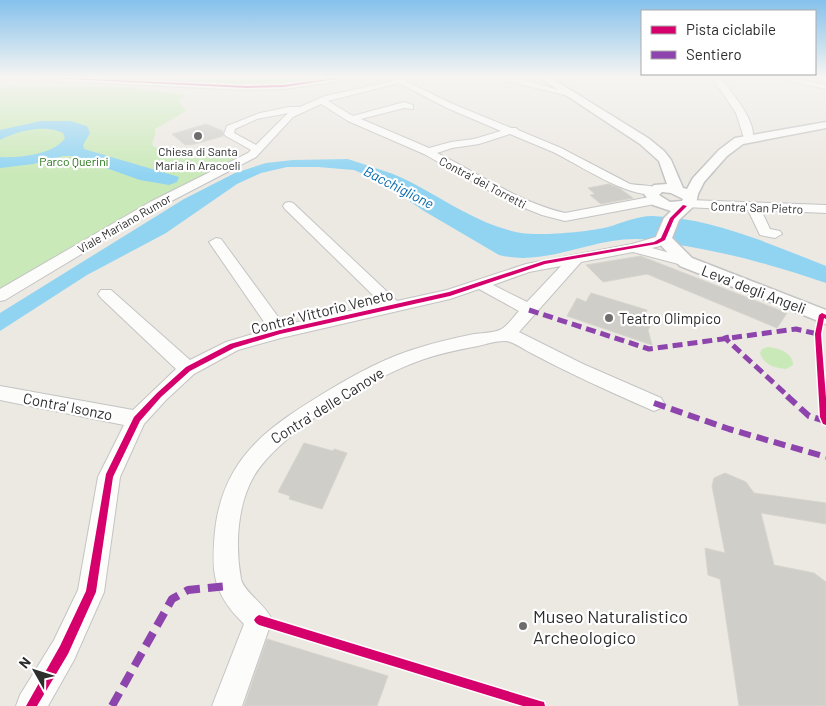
<svg xmlns="http://www.w3.org/2000/svg" width="826" height="706" font-family="Barlow,sans-serif">
<style>
.green{fill:#cae9b9}
.water{fill:#91d4f2}
.building{fill:#d0cec9;stroke:#d7d4ce}
.lines{fill:none;stroke-linecap:round;stroke-linejoin:round}
.minor-casing{stroke:#c5c4c4;stroke-width:2}
.tertiary-casing{stroke:#c5c4c4;stroke-width:3}
.secondary-casing{stroke:#c5c4c4;stroke-width:2}
.minor{fill:#fcfcfb;fill-rule:evenodd}
.tertiary{fill:#fcfcfb;fill-rule:evenodd}
.secondary{fill:#fcfcfb;fill-rule:evenodd}
.quiet-far3{stroke:#8e44ad;stroke-width:2.5;stroke-dasharray:5 2.5;stroke-linecap:butt}
.quiet-far2{stroke:#8e44ad;stroke-width:5;stroke-dasharray:10 5;stroke-linecap:butt}
.quiet-far1{stroke:#8e44ad;stroke-width:6;stroke-dasharray:12 6;stroke-linecap:butt}
.quiet{stroke:#8e44ad;stroke-width:8;stroke-dasharray:15 8;stroke-linecap:butt}
.cycleway-casing{stroke:#fff;stroke-width:3}
.cycleway{fill:#d6006c;fill-rule:evenodd}
.poi-dot{fill:#706e6c;stroke:#fff;stroke-width:2}
.labels{text-anchor:middle;dominant-baseline:central;stroke-width:4.5;stroke-linejoin:round;paint-order:stroke}
.far-poi-label{font-size:12px;fill:#2d2d2d;stroke:#fff}
.far-park-label{font-size:12px;fill:#237314;stroke:#fff}
.far-street-label{font-size:12px;fill:#2d2d2d;stroke:#fff}
.far-water-label{font-size:14px;font-style:italic;fill:#0268ad;stroke:#fff}
.street-label{font-size:15px;fill:#2d2d2d;stroke:#fff}
.poi-label{font-size:15px;fill:#2d2d2d;stroke:#fff;text-anchor:start}
.near-poi-label{font-size:18px;fill:#2d2d2d;stroke:#fff;text-anchor:start}
</style>
<rect width="100%" height="100%" fill="#ece8e2"/>
<g class="green">
<polygon points="90,76 329,76 262,86 86,78"/>
<polygon points="12,86 129,87 186,95 178,100 186,111 155,129 155,135 152,144 154,147 188,151 191,158 195,158 225,149 240,158 142,206 0,291 0,88"/>
<path d="M 768,347 C 779,348 793,353 793,365 L 786,369 C 774,368 763,364 760,353 L 762,349 Z"/>
</g>
<g class="water">
<path d="M 41,121 L 70,121 L 87,126 L 90,133 L 83,145 L 84,149 L 179,177 L 177,182 L 169,185 L 140,180 L 72,156 L 63,156 L 33,164 L 0,168 L 0,157 C 19,158 53,155 65,138 L 63,133 C 44,124 17,131 0,140 L 0,130 Z"/>
<path d="M 348,159 C 371,167 396,173 418,186 C 451,204 483,226 521,233 C 542,236 587,232 608,227 C 622,223 637,216 652,216 C 713,218 770,244 826,266 L 826,283 C 776,266 724,251 671,244 C 660,242 649,239 637,239 C 591,238 545,267 499,255 L 424,211 L 380,181 L 354,170 L 318,167 L 287,167 L 261,173 L 237,184 L 166,233 L 87,275 L 0,331 L 0,313 L 184,199 L 235,173 L 266,163 L 293,160 Z"/>
</g>
<g class="building">
<polygon points="206,124 223,131 223,136 195,144 185,145 172,134"/>
<polygon points="609,184 619,188 633,198 601,204 590,195 595,194 588,188"/>
<polygon points="641,256 643,257 787,313 777,328 647,274 603,282 586,265"/>
<polygon points="591,293 647,310 644,320 652,323 648,330 652,345 567,316 577,298 586,302"/>
<polygon points="304,443 333,451 334,449 347,453 322,509 289,499 290,496 278,492"/>
<polygon points="725,473 746,482 754,493 826,503 826,524 761,513 774,565 814,573 826,582 826,706 739,706 720,579 708,575 705,548 725,553 712,486 714,478"/>
<polygon points="267,639 388,676 377,706 244,706"/>
</g>
<g class="lines">
<defs>
<g id="minor">
<path d="M 389,76 L 395,76 L 453,104 L 511,128 L 516,128 L 518,130 L 561,148 L 630,184 C 639,186 653,184 660,190 C 642,208 573,161 553,152 C 539,146 524,140 510,134 L 479,144 L 452,148 L 437,153 C 480,174 518,202 565,213 L 655,196 L 661,200 L 655,204 L 565,221 L 542,215 L 507,201 L 424,154 L 348,121 L 321,104 L 293,117 L 256,157 L 158,208 L 5,300 L 0,301 L 0,289 L 150,202 L 248,153 L 251,150 L 226,136 L 224,134 L 227,126 L 260,113 L 289,107 L 300,107 L 325,96 L 394,81 L 389,79 ZM 399,83 L 447,108 L 501,131 L 474,139 L 451,142 L 429,148 L 361,119 L 404,108 L 413,109 L 413,105 L 404,102 L 353,116 L 328,101 ZM 288,113 L 256,145 L 234,133 L 235,129 L 257,119 Z"/>
<polygon points="500,76 509,76 573,94 569,96 507,81"/>
<path d="M 711,76 L 719,76 C 729,89 759,123 752,140 L 746,140 L 744,138 L 736,113 Z"/>
<polygon points="767,76 780,76 826,85 826,89"/>
<polygon points="689,200 826,205 826,213 761,210 770,229 780,231 782,234 775,238 760,235 748,210 685,207 683,204"/>
<path d="M 289,202 L 293,203 L 397,301 L 447,290 L 526,264 L 632,244 L 663,235 L 668,236 L 670,239 L 660,246 L 652,248 L 691,259 L 693,262 L 691,265 L 686,266 L 633,252 L 581,262 L 519,332 L 583,364 L 661,398 L 664,403 L 661,408 L 654,411 L 647,408 C 608,391 569,373 531,353 C 524,350 512,340 504,341 C 496,341 486,344 478,346 C 457,350 436,354 416,362 C 368,380 281,432 254,476 C 237,505 235,546 241,579 C 243,591 266,605 272,620 L 242,706 L 212,706 L 244,624 C 213,594 211,573 215,531 C 223,456 270,426 329,390 C 358,373 387,357 418,348 C 437,342 455,338 474,334 C 482,333 497,333 503,328 C 509,324 514,316 519,311 L 479,289 L 450,299 L 281,338 L 238,350 L 194,374 L 166,400 L 144,424 L 120,477 L 104,592 L 74,660 L 48,706 L 16,706 L 20,695 L 54,640 L 78,590 L 98,477 L 124,425 L 0,400 L 0,386 L 133,410 L 176,369 L 101,298 L 98,294 L 101,290 L 111,290 L 190,360 L 226,342 L 269,329 L 209,242 L 216,238 L 221,239 L 284,325 L 382,304 L 285,209 L 283,206 L 285,203 ZM 561,266 L 527,302 L 493,285 L 529,272 Z"/>
</g>
<path id="tertiary" d="M 537,76 L 548,76 L 648,138 L 664,151 L 671,160 L 683,188 L 687,189 L 693,178 L 719,150 L 735,138 L 826,122 L 826,128 L 743,144 L 727,156 L 704,182 L 698,194 L 696,204 L 679,220 L 672,238 L 692,258 L 826,310 L 826,324 L 680,266 L 655,239 L 664,218 L 671,211 L 653,205 L 644,194 L 654,185 L 667,184 L 659,161 L 640,144 ZM 662,192 L 671,193 L 683,199 L 682,201 L 670,202 L 659,195 Z"/>
<polygon id="secondary" points="9,76 71,76 247,84 284,83 335,76 359,76 354,79 284,89 247,90 14,79"/>
</defs>
<use href="#minor" class="minor-casing"/>
<use href="#tertiary" class="tertiary-casing"/>
<use href="#secondary" class="secondary-casing"/>
<use href="#minor" class="minor"/>
<use href="#tertiary" class="tertiary"/>
<use href="#secondary" class="secondary"/>
<polyline class="quiet-far3" points="389,76 392,77"/>
<g class="quiet-far2">
<polyline points="529,310 649,349 796,329 818,334"/>
<polyline points="729,337 725,338 789,397"/>
</g>
<g class="quiet-far1">
<polyline points="787,396 809,416 826,421"/>
<polyline points="654,403 729,429 826,457"/>
</g>
<polyline class="quiet" points="112,706 172,599 188,590 229,586"/>
<defs>
<g id="cycleway">
<polygon points="13,76 22,76 247,86 284,85 351,76 355,76 284,87 247,88"/>
<polygon points="683,205 687,206 674,219 665,240 657,244 545,264 450,296 280,334 234,348 190,371 161,397 140,421 113,477 96,592 68,654 37,706 26,706 60,646 86,591 106,474 134,417 157,393 186,367 230,344 280,330 449,292 544,261 654,242 661,238 670,218"/>
<polygon points="822,313 826,315 826,319 824,318 821,334 826,398 826,425 823,424 820,417 815,334 819,315"/>
<polygon points="259,615 540,701 544,702 545,706 523,706 259,625 256,623 254,620 256,617"/>
</g>
</defs>
<use href="#cycleway" class="cycleway-casing"/>
<use href="#cycleway" class="cycleway"/>
</g>
<linearGradient id="sky" x2="0" y2="1"><stop stop-color="#85c1ec"/><stop offset="0.44" stop-color="#f6f5f2"/><stop offset="1" stop-color="#f6f5f2" stop-opacity="0"/></linearGradient>
<rect width="826" height="174" fill="url(#sky)"/>
<g class="poi-dot">
<circle cx="198" cy="136" r="5"/>
<circle cx="609" cy="318" r="5"/>
<circle cx="523" cy="626" r="5"/>
</g>
<g class="labels">
<g class="far-poi-label">
<text x="198" y="151">Chiesa di Santa<tspan x="198" dy="14">Maria in Aracoeli</tspan></text>
</g>
<g class="far-park-label">
<text x="74" y="161">Parco Querini</text>
</g>
<g class="far-street-label">
<text transform="translate(483 182) rotate(28)">Contra' dei Torretti</text>
<text transform="translate(757 207) rotate(2)">Contra' San Pietro</text>
<text transform="translate(124 223) rotate(-30)">Viale Mariano Rumor</text>
</g>
<g class="far-water-label">
<text transform="translate(399 187) rotate(27)">Bacchiglione</text>
</g>
<g class="street-label">
<text transform="translate(754 289) rotate(21)">Leva' degli Angeli</text>
<text transform="translate(322 311) rotate(-14)">Contra' Vittorio Veneto</text>
<text transform="translate(327 405) rotate(-32)">Contra' delle Canove</text>
<text transform="translate(68 406) rotate(11)">Contra' Isonzo</text>
</g>
<g class="poi-label">
<text x="619" y="318">Teatro Olimpico</text>
</g>
<g class="near-poi-label">
<text x="533" y="616">Museo Naturalistico<tspan x="533" dy="21">Archeologico</tspan></text>
</g>
</g>
<rect x="641" y="10" width="175" height="65" fill="#ffffff" stroke="#ababab"/>
<rect x="651" y="26" width="25" height="8" fill="#d6006c" stroke="#ababab"/>
<text x="686" y="35" font-size="15" fill="#2d2d2d">Pista ciclabile</text>
<rect x="651" y="51" width="25" height="8" fill="#8e44ad" stroke="#ababab"/>
<text x="686" y="60" font-size="15" fill="#2d2d2d">Sentiero</text>
<g transform="translate(35 671) rotate(309)" stroke="#ffffff" stroke-width="4" paint-order="stroke">
<path d="M0-4L9 19L0 12L-9 19Z" fill="#2d2d2d"/>
<text y="-8" font-size="14" font-weight="bold" text-anchor="middle" fill="#2d2d2d">N</text>
</g>
</svg>
